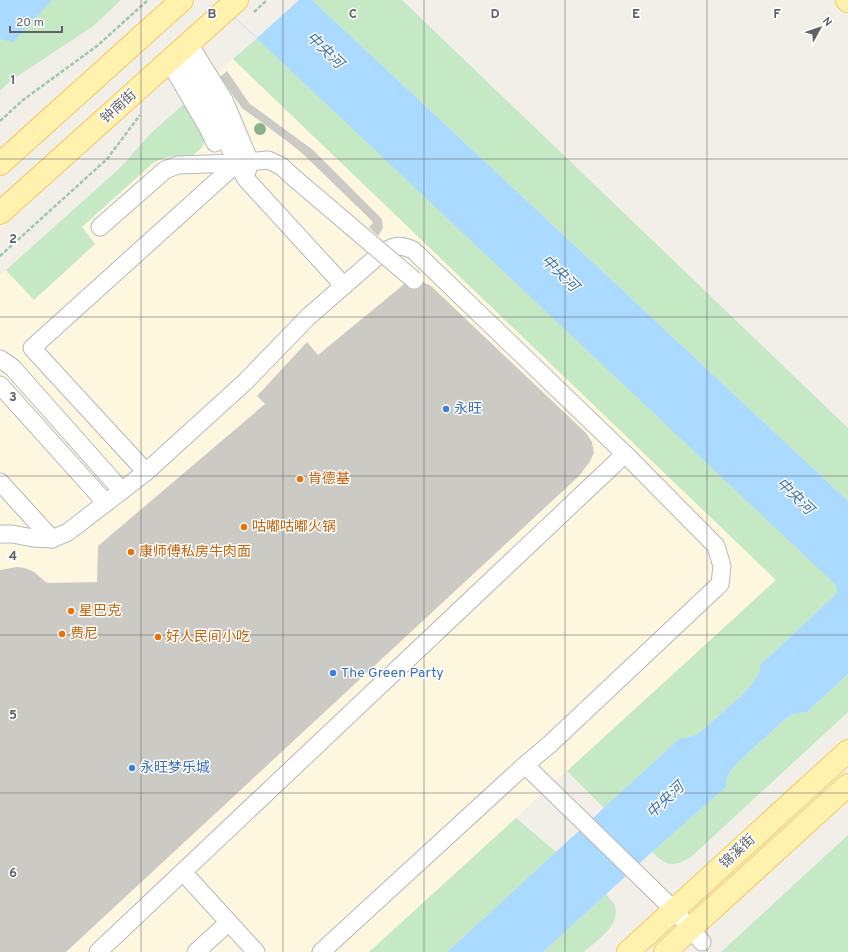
<svg xmlns="http://www.w3.org/2000/svg" width="848" height="952" font-family="Overpass,'Noto Sans SC',sans-serif">
<style>
.commercial{fill:#fef7e0}
.green{fill:#c5e8c5}
.water{fill:#aadaff}
.pier{fill:#f1efe8}
.building{fill:#cccac5}
.lines{fill:none;stroke-linecap:round;stroke-linejoin:round}
.minor-casing{stroke:#b5b8bc;stroke-width:19}
.major-casing{stroke:#f2c960;stroke-width:24}
.path{stroke:#9cc7a9;stroke-width:2.5;stroke-dasharray:4 2;stroke-linecap:butt}
.minor{stroke:#fff;stroke-width:17}
.major{stroke:#fff2af;stroke-width:22}
.minor-bridge-casing{stroke:#b5b8bc;stroke-width:19;stroke-linecap:butt}
.minor-bridge{stroke:#fff;stroke-width:17}
.tree{fill:#89b387}
.grid{fill:none;stroke:#5f6368;stroke-width:1;stroke-opacity:0.55}
.shop-dot{fill:#3f7fe0;stroke:#fff;stroke-width:1.5}
.food-dot{fill:#e8710a;stroke:#fff;stroke-width:1.5}
.labels{text-anchor:middle;dominant-baseline:central;stroke-width:3;stroke-linejoin:round;paint-order:stroke}
.street-label{font-size:14px;fill:#5f6368;stroke:#fff}
.shop-label{font-size:14px;fill:#366cbe;stroke:#fff;text-anchor:start}
.food-label{font-size:14px;fill:#c56008;stroke:#fff;text-anchor:start}
.water-label{font-size:15px;font-style:italic;fill:#4174aa;stroke:#fff}
.grid-label{font-size:13px;text-anchor:middle;font-weight:bold;fill:#5f6368;stroke:#fff;stroke-width:3;stroke-linejoin:round;paint-order:stroke}
</style>
<rect width="100%" height="100%" fill="#f1efe8"/>
<polygon class="commercial" points="233,59 776,580 369,952 0,952 0,275 121,167 151,133"/>
<g class="green">
<polygon points="0,0 121,0 92,27 10,81 0,91"/>
<polygon points="312,0 402,0 848,428 848,501"/>
<polygon points="257,38 836,584 837,592 833,597 760,665 760,671 753,683 742,695 698,734 686,738 680,738 604,808 567,771 776,580 233,59"/>
<path d="M 187,101 C 191,111 204,130 204,141 C 204,145 201,149 198,151 C 195,154 193,155 190,156 C 174,158 169,154 153,163 L 82,227 L 95,244 L 34,300 L 6,270 L 121,167 L 151,133 Z"/>
<path d="M 848,674 L 848,712 L 691,857 C 673,868 666,866 652,852 L 727,786 C 725,777 730,772 735,765 L 784,720 C 791,716 797,711 806,713 Z"/>
<polygon points="516,818 556,852 447,952 369,952"/>
<polygon points="848,835 848,952 721,952"/>
<path d="M 606,894 C 608,897 612,901 614,904 C 623,924 596,941 584,952 L 543,952 Z"/>
</g>
<g class="water">
<polygon points="0,0 52,0 13,42 0,39"/>
<path d="M 216,0 L 312,0 L 848,501 L 848,674 L 806,713 C 797,711 791,716 784,720 L 735,765 C 730,772 725,777 727,786 L 652,852 L 543,952 L 447,952 L 680,738 L 686,738 L 698,734 L 742,695 L 753,683 L 760,671 L 760,665 L 833,597 L 837,592 L 836,585 Z"/>
</g>
<polygon class="pier" points="216,0 299,0 257,38"/>
<g class="building">
<polygon points="227,71 249,103 313,150 380,217 382,220 383,228 378,236 369,227 373,223 372,221 303,154 287,141 242,108 220,77"/>
<polygon points="419,280 431,286 586,433 592,442 594,453 589,463 579,476 66,952 0,952 0,570 17,567 25,568 34,572 47,583 97,582 98,546 265,404 257,396 307,342 318,355 408,281"/>
</g>
<g class="lines">
<defs>
<g id="minor">
<polyline points="189,44 224,100 250,162 247,171"/>
<polyline points="180,52 211,108 237,163 246,179 344,286"/>
<polyline points="169,61 208,128 215,143"/>
<polyline points="100,227 165,170 178,165 237,163 268,160 281,166 293,177"/>
<polyline points="0,359 12,367 122,491"/>
<polyline points="0,385 106,503"/>
<polyline points="146,472 32,348 237,163"/>
<polyline points="0,482 52,539"/>
<path d="M 0,534 L 12,534 L 33,538 L 52,539 L 68,532 L 146,472 L 245,382 L 308,317 L 379,255 C 392,246 399,243 413,250 L 625,454 L 716,546 L 722,566 L 720,584 L 550,744 L 525,765 L 321,952"/>
<polyline points="525,765 674,910 702,942"/>
<polyline points="183,872 256,952"/>
<polyline points="98,952 625,454"/>
<polyline points="196,952 229,922"/>
</g>
<g id="major">
<polyline points="847,0 848,1"/>
<polyline points="0,164 182,0"/>
<polyline points="0,213 237,0"/>
<polyline points="628,952 848,751"/>
<polyline points="665,952 848,785"/>
</g>
</defs>
<use href="#minor" class="minor-casing"/>
<use href="#major" class="major-casing"/>
<g class="path">
<polyline points="254,12 267,0"/>
<polyline points="0,121 23,100 97,46 148,0"/>
<polyline points="0,256 107,159 140,115"/>
</g>
<use href="#minor" class="minor"/>
<use href="#major" class="major"/>
<defs>
<polyline id="minor-bridge" points="293,177 414,280"/>
</defs>
<use href="#minor-bridge" class="minor-bridge-casing"/>
<use href="#minor-bridge" class="minor-bridge"/>
</g>
<circle class="tree" cx="260" cy="129" r="6"/>
<path class="grid" d="M 141,0 L 141,952M 283,0 L 283,952M 424,0 L 424,952M 565,0 L 565,952M 707,0 L 707,952M 0,159 L 848,159M 0,317 L 848,317M 0,476 L 848,476M 0,635 L 848,635M 0,793 L 848,793"/>
<g class="shop-dot">
<circle cx="446" cy="409" r="4"/>
<circle cx="333" cy="673" r="4"/>
<circle cx="132" cy="768" r="4"/>
</g>
<g class="food-dot">
<circle cx="300" cy="479" r="4"/>
<circle cx="244" cy="527" r="4"/>
<circle cx="131" cy="552" r="4"/>
<circle cx="71" cy="611" r="4"/>
<circle cx="62" cy="634" r="4"/>
<circle cx="158" cy="637" r="4"/>
</g>
<g class="labels">
<g class="street-label">
<text transform="translate(119 107) rotate(-42)">钟南街</text>
<text transform="translate(738 852) rotate(-43)">锦溪街</text>
</g>
<g class="shop-label">
<text x="454" y="409">永旺</text>
<text x="341" y="673">The Green Party</text>
<text x="140" y="768">永旺梦乐城</text>
</g>
<g class="food-label">
<text x="308" y="479">肯德基</text>
<text x="252" y="527">咕嘟咕嘟火锅</text>
<text x="139" y="552">康师傅私房牛肉面</text>
<text x="79" y="611">星巴克</text>
<text x="70" y="634">费尼</text>
<text x="166" y="637">好人民间小吃</text>
</g>
<g class="water-label">
<text transform="translate(324 51) rotate(44)">中央河</text>
<text transform="translate(559 274) rotate(44)">中央河</text>
<text transform="translate(794 497) rotate(44)">中央河</text>
<text transform="translate(666 801) rotate(-43)">中央河</text>
</g>
</g>
<g class="grid-label">
<text x="212" y="18">B</text>
<text x="353" y="18">C</text>
<text x="495" y="18">D</text>
<text x="636" y="18">E</text>
<text x="777" y="18">F</text>
<text x="13" y="84">1</text>
<text x="13" y="243">2</text>
<text x="13" y="401">3</text>
<text x="13" y="560">4</text>
<text x="13" y="719">5</text>
<text x="13" y="877">6</text>
</g>
<g transform="translate(820 28) rotate(50)" stroke="#ffffff" stroke-width="3" paint-order="stroke">
<path d="M0-3L7 15L0 10L-7 15Z" fill="#5f6368"/>
<text y="-6" font-size="11" font-weight="bold" text-anchor="middle" fill="#5f6368">N</text>
</g>
<path d="M10 26v6h52v-6" fill="none" stroke="#5f6368" stroke-width="2"/>
<text x="16" y="26" font-size="12" fill="#5f6368" stroke="#ffffff" stroke-width="3" paint-order="stroke">20 m</text>
</svg>
